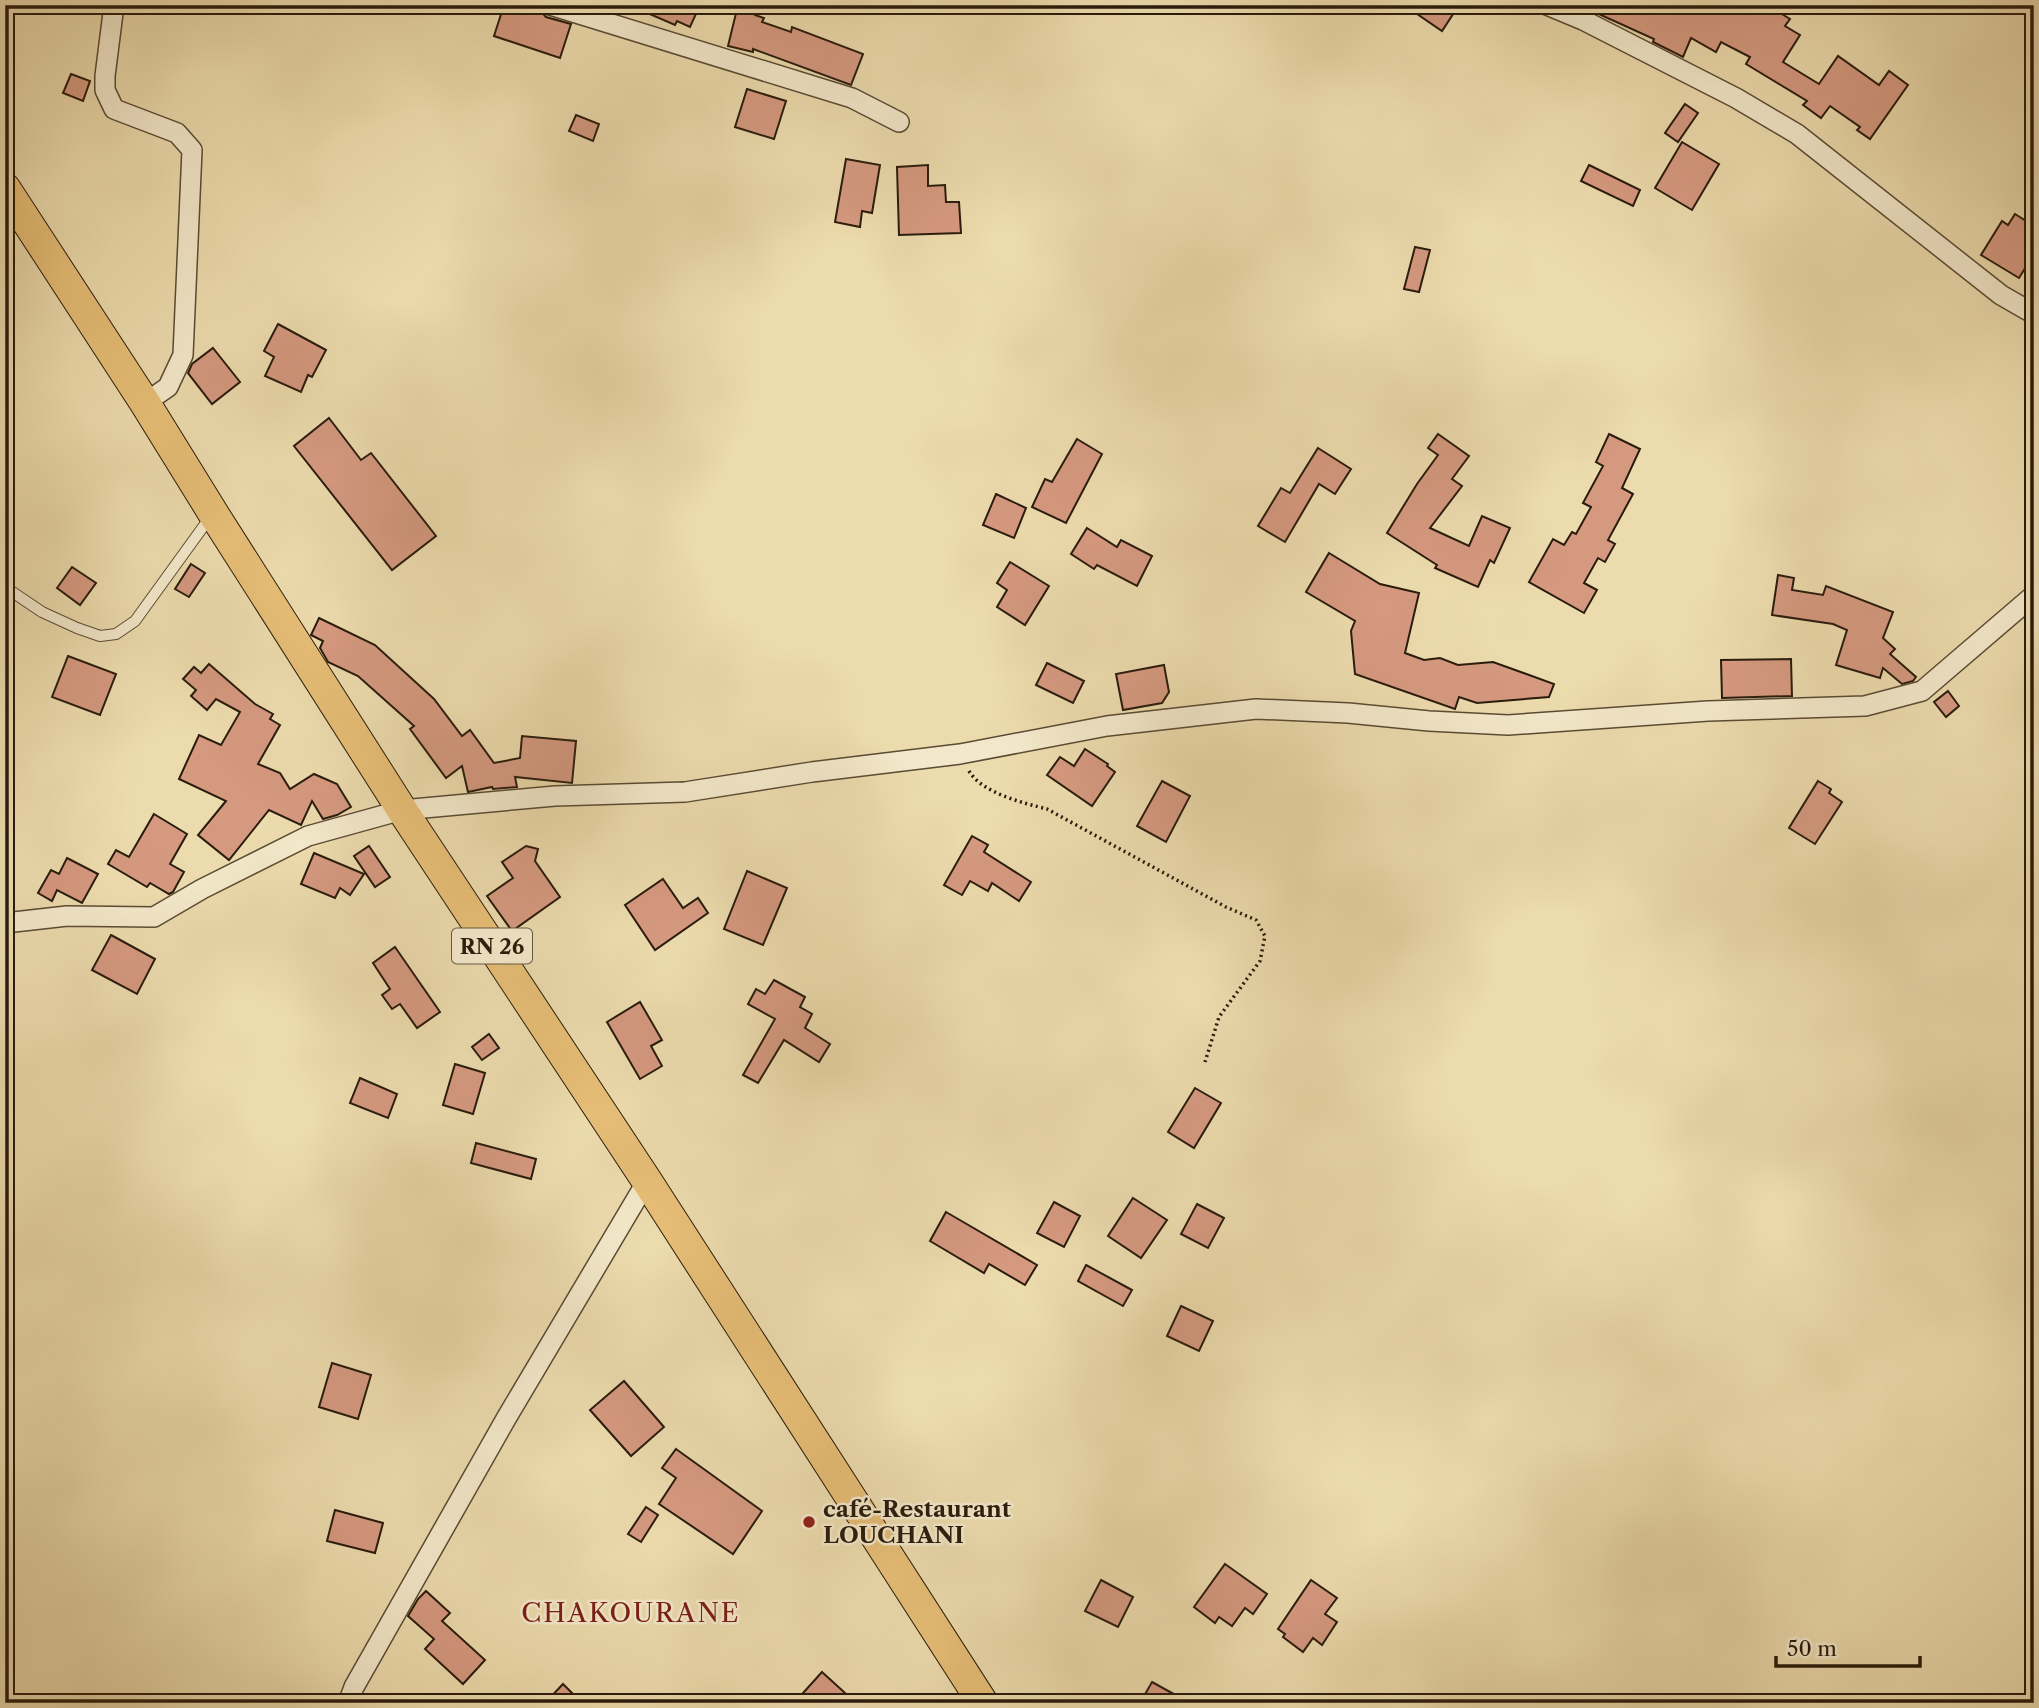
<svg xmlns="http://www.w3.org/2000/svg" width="2039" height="1708" font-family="'Libre Caslon Text',serif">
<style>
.building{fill:#d59980;stroke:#291b0c;stroke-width:2}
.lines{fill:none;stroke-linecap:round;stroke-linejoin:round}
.service-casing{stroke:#5a4b34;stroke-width:12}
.minor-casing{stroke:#5a4b34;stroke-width:22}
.primary-casing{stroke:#291b0c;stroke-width:32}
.path{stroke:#291b0c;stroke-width:3.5;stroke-dasharray:2 3.5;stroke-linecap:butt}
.service{stroke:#f3e8ca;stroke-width:10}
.minor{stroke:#f3e8ca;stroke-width:19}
.primary{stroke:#e6be76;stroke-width:30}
.poi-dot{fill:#8f2418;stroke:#f3e8ca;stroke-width:2.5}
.labels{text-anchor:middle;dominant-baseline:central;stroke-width:5;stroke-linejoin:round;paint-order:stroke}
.shield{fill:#f3e8ca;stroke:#665845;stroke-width:2}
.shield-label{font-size:21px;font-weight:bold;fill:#291b0c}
.poi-label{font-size:23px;font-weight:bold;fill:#291b0c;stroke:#f3e8ca;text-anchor:start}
.quarter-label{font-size:26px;letter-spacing:2px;fill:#7a1f14;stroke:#f3e8ca}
</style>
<rect width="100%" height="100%" fill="#ecdbad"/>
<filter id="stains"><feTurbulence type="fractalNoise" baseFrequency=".00286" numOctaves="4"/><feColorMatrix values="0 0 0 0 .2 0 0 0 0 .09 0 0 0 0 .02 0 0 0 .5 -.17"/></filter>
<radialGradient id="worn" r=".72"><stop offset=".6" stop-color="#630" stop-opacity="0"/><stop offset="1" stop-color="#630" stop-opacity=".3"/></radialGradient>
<g class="building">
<polygon points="504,5 528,5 539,9 546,17 571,24 560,58 494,36"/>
<polygon points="629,5 700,5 690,27 677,21 675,25"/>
<polygon points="738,5 757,5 755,15 764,18 762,22 791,32 792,27 863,54 851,85 753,49 753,52 728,46"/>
<polygon points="1404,5 1459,5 1442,31"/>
<polygon points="1579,5 1702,5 1715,11 1718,5 1767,5 1790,19 1785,26 1800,35 1783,62 1819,84 1838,56 1879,85 1889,71 1908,85 1870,139 1857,130 1860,127 1830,106 1821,118 1803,105 1807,101 1746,64 1750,57 1721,42 1716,52 1691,38 1683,57 1653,42 1654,39"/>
<polygon points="71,74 90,81 83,101 63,93"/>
<polygon points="747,89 786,101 774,139 735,127"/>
<polygon points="1685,104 1698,113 1678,142 1665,133"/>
<polygon points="576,115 599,124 593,141 569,131"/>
<polygon points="1682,142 1719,164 1692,210 1655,188"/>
<polygon points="846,159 880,165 872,213 862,211 860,227 835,222"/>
<polygon points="928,165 928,186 945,185 946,202 959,202 961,233 899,235 897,167"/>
<polygon points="1589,165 1640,190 1633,206 1581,181"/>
<polygon points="2015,214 2034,226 2034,254 2019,278 1981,255 2002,221 2008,225"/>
<polygon points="1415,247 1430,250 1419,292 1404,289"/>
<polygon points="278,324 326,350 312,377 308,375 301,392 265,376 274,357 264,351"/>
<polygon points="213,348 240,382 212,404 188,373 192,364"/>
<polygon points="329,418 361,460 371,453 436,536 392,570 294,446"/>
<polygon points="1438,434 1469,456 1452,479 1462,486 1430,528 1469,546 1482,516 1510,528 1494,563 1490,560 1478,587 1435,568 1437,565 1387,533 1417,484 1438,455 1428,448"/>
<polygon points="1609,434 1640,449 1622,488 1633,494 1608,540 1615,544 1605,562 1598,558 1584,583 1597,590 1584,613 1529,582 1553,539 1564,545 1572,532 1576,534 1591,507 1583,503 1603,466 1596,462"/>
<polygon points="1077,439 1102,454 1066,523 1032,507 1045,479 1052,482"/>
<polygon points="1318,448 1351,469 1335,494 1319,484 1285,542 1258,526 1281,488 1290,493"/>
<polygon points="996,494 1026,508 1014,538 983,525"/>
<polygon points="1087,528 1117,547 1121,540 1152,556 1137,586 1097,565 1094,569 1071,554"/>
<polygon points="1329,553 1380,584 1419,593 1405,653 1424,660 1440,658 1458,665 1493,662 1554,684 1549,697 1477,703 1459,697 1455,709 1355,674 1351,631 1355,621 1306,592"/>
<polygon points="1010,562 1049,586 1025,625 997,607 1007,590 997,583"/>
<polygon points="191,564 205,573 189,597 175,589"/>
<polygon points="72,567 96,583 80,605 57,588"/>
<polygon points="1778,575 1794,578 1792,590 1823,595 1826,586 1893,612 1883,638 1895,649 1890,654 1916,677 1913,681 1902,684 1883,668 1880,678 1836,665 1847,630 1833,624 1772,615"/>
<polygon points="319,618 375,645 434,699 462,736 470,730 494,763 520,758 522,736 576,741 572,783 515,777 517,787 493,789 492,787 468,792 462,766 446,778 410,729 414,726 358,676 328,662 320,648 323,641 311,635"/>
<polygon points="68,656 116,674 100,715 52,697"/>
<polygon points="1791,659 1792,696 1722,698 1721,660"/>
<polygon points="1047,663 1084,681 1073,703 1036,685"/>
<polygon points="209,664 255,704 273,714 270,719 280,725 258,764 280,773 290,789 314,774 337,784 351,807 337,815 323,819 312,801 301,825 269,810 229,860 198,835 226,801 179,779 199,735 221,745 240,712 216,699 207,710 191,696 196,690 183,679 194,667 201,673"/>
<polygon points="1164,665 1169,692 1162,703 1123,710 1116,674"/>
<polygon points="1948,691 1959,706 1946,717 1934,702"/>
<polygon points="1085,749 1108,764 1107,766 1115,772 1092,806 1047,775 1060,757 1074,766"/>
<polygon points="1162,781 1190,796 1166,842 1137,826"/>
<polygon points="1818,781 1831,789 1829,793 1842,802 1815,844 1789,828"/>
<polygon points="154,814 187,834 170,864 184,872 173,892 169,894 150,883 147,887 108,864 116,850 129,857"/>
<polygon points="972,836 988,845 984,852 1031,882 1019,901 992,883 988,891 970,881 962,895 944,885"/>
<polygon points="369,846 390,877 375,887 354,856"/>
<polygon points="526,846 538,849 535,861 560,897 512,931 487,896 513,878 502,862"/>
<polygon points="314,853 364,874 350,895 340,888 335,898 301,884"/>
<polygon points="67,858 98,874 82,903 57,890 52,901 38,893 51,870 59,874"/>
<polygon points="747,871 787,888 763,945 724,929"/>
<polygon points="663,879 683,908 698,898 708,913 655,950 625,905"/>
<polygon points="111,935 155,959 137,994 92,970"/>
<polygon points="395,947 440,1012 417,1028 400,1004 392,1009 382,995 390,989 373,963"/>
<polygon points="774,980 805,997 800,1007 812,1014 805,1028 830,1044 819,1062 784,1040 758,1083 743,1075 775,1019 748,1004 756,989 765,994"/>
<polygon points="640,1002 662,1040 651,1046 662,1066 640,1079 607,1022"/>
<polygon points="489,1034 499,1048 482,1060 472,1047"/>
<polygon points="455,1064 485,1073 473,1114 443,1105"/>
<polygon points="360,1078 397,1094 388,1118 350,1103"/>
<polygon points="1195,1088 1221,1103 1194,1148 1168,1132"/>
<polygon points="476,1143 536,1159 531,1179 471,1163"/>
<polygon points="1133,1198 1167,1220 1141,1258 1108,1236"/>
<polygon points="1054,1202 1080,1216 1064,1247 1037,1233"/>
<polygon points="1197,1204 1224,1218 1208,1248 1181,1234"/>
<polygon points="946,1212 1037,1265 1025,1285 989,1264 984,1273 930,1241"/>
<polygon points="1086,1265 1132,1290 1123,1306 1078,1281"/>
<polygon points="1181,1306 1213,1321 1199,1351 1167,1336"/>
<polygon points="332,1363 371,1375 358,1419 319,1407"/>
<polygon points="624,1381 664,1427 631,1456 590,1410"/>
<polygon points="676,1449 762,1511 733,1554 659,1504 676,1478 662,1468"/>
<polygon points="646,1507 658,1515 641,1542 628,1534"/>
<polygon points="335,1510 383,1523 375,1553 327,1541"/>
<polygon points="1225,1564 1267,1594 1253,1614 1245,1608 1232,1626 1219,1617 1215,1623 1194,1607"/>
<polygon points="1101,1580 1133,1597 1118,1627 1085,1611"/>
<polygon points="1311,1580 1337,1598 1325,1614 1337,1622 1322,1645 1313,1638 1303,1652 1283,1637 1285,1634 1278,1629"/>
<polygon points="426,1591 450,1613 442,1621 485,1660 463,1684 425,1649 434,1639 408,1616 418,1599"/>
<polygon points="822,1672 856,1703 794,1703"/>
<polygon points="1152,1682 1190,1703 1140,1703"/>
<polygon points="563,1684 582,1703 545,1703"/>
</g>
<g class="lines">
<defs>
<polyline id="service" points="5,587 42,612 77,628 100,636 116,634 135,621 211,516"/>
<g id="minor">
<polyline points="114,5 105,76 105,90 114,109 177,133 192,150 183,355 168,387 145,403"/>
<polyline points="550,5 852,98 899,122"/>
<polyline points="1547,5 1583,20 1736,98 1797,134 2001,295 2034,314"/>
<polyline points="5,923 67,916 154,917 202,889 308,836 402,810 555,796 685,792 812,772 960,754 1107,726 1256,709 1348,713 1429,721 1508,725 1708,711 1865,706 1922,691 2034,595"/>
<polyline points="348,1703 354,1687 507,1417 647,1181"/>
</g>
<polyline id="primary" points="5,188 145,403 213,513 402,810 647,1181 983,1703"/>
</defs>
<use href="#service" class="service-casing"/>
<use href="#minor" class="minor-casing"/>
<use href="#primary" class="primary-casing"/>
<path class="path" d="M 969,771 C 982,793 1023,803 1047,809 L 1226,907 L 1256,920 L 1265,936 L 1260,961 L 1219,1017 L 1205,1062"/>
<use href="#service" class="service"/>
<use href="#minor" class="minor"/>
<use href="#primary" class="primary"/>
</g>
<circle class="poi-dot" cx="809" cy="1522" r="7"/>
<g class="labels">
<rect class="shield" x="452" y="928.5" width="80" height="35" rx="5"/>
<g class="shield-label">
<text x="492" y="946">RN 26</text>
</g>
<g class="poi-label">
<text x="823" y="1509">café-Restaurant<tspan x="823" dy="26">LOUCHANI</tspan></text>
</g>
<g class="quarter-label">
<text x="631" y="1613">CHAKOURANE</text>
</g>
</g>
<rect width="2039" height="1708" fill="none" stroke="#ecdbad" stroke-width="28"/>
<rect x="7" y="7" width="2025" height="1694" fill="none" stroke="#291b0c" stroke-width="3.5"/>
<rect x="14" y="14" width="2011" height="1680" fill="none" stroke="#291b0c" stroke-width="2"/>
<path d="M1776 1656v10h144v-10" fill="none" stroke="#291b0c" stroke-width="3.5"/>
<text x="1787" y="1656" font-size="21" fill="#291b0c" stroke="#f3e8ca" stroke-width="5" paint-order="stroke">50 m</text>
<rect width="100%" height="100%" filter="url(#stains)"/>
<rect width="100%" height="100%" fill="url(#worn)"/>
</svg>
